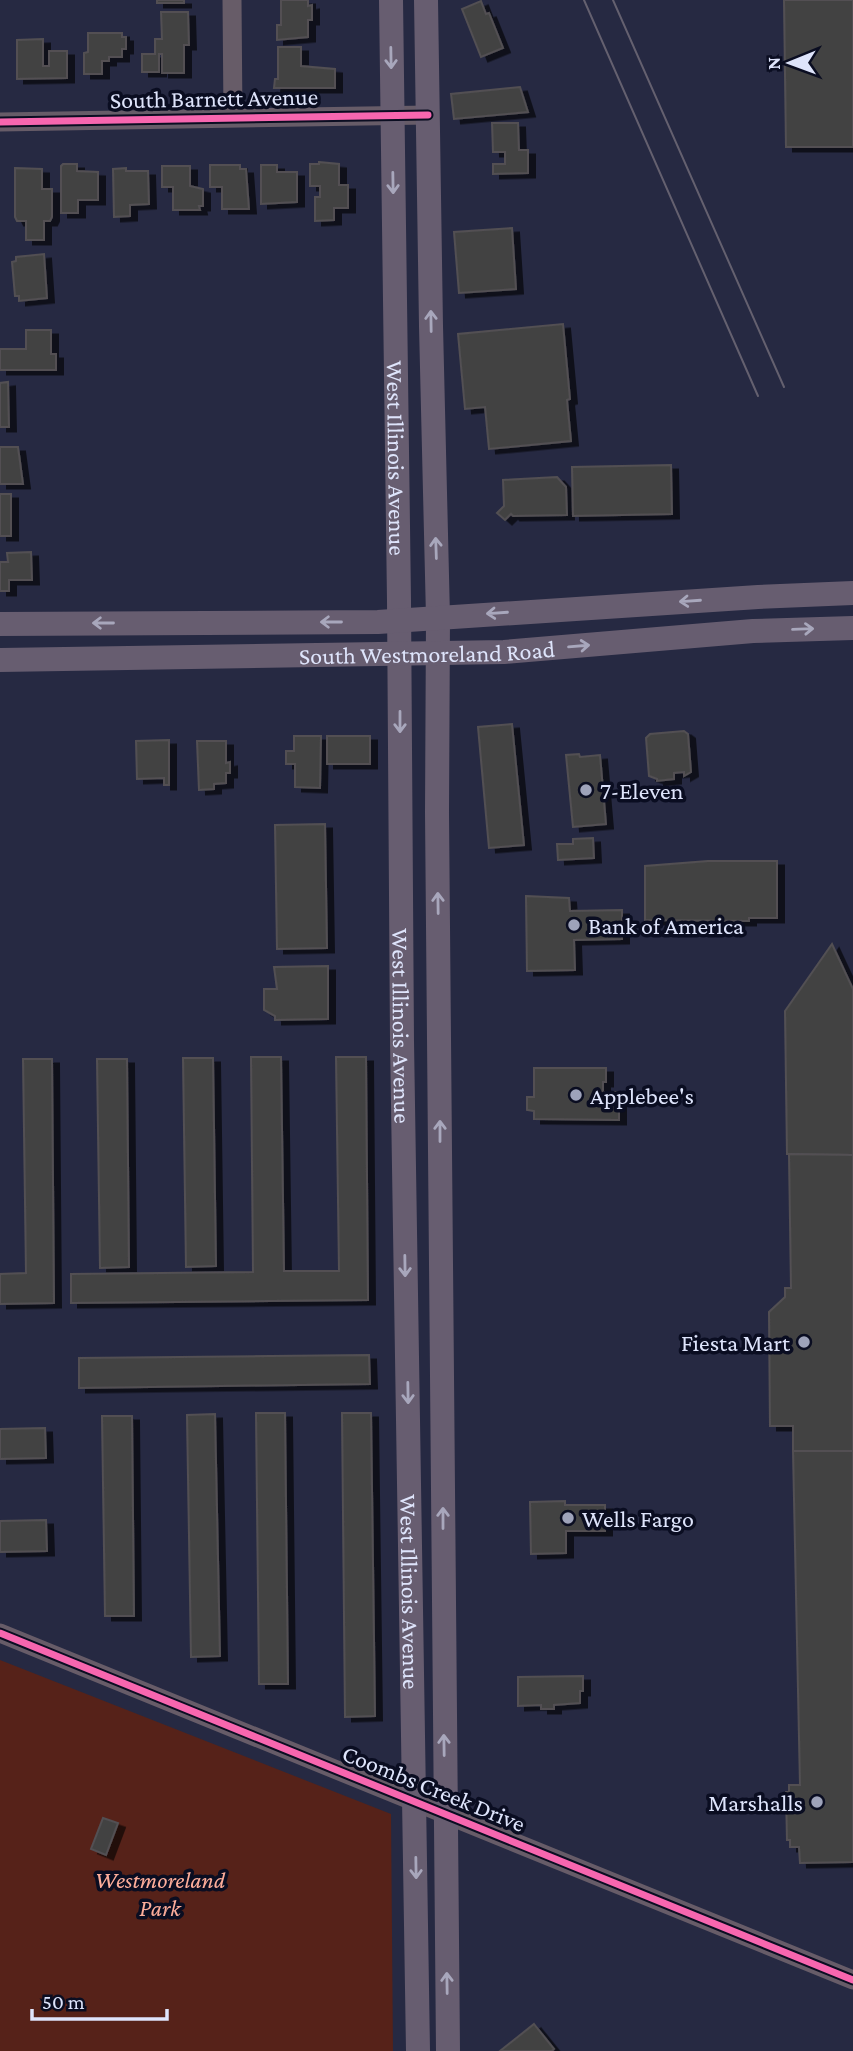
<svg xmlns="http://www.w3.org/2000/svg" width="853" height="2051" font-family="'Crimson Pro',serif">
<style>
.green{fill:#562219}
.building{fill:#434343;stroke:#525053;stroke-width:2;filter:url(#shadow)}
.lines{fill:none;stroke-linecap:round;stroke-linejoin:round}
.minor{stroke:#675c68;stroke-width:19}
.major{stroke:#675d70;stroke-width:24}
.tram{stroke:#64606f;stroke-width:2}
.cycleway-casing{stroke:#0a0d21;stroke-width:11}
.cycleway{stroke:#f766af;stroke-width:7}
.oneway{stroke:#a8a7bc}
.poi-dot{fill:#9ea3ba;stroke:#0a0d21;stroke-width:2.5}
.labels{text-anchor:middle;dominant-baseline:central;stroke-width:7;stroke-linejoin:round;paint-order:stroke}
.street-label{font-size:24px;fill:#dee4fb;stroke:#0a0d21}
.poi-label{font-size:24px;fill:#dee4fb;stroke:#0a0d21;text-anchor:start}
.park-label{font-size:24px;font-style:italic;fill:#fdad9a;stroke:#0a0d21}
</style>
<defs>
<filter id="shadow"><feDropShadow dx="7" dy="4.5" stdDeviation="0" flood-color="#0009"/></filter>
</defs>
<rect width="100%" height="100%" fill="#262942"/>
<polygon class="green" points="0,1660 391,1814 393,2051 0,2051"/>
<g class="building">
<rect x="157" y="0" width="27" height="3"/>
<polygon points="281,0 308,0 308,6 312,5 312,20 308,20 308,37 277,40 277,25 281,25"/>
<polygon points="784,0 853,0 853,147 786,147"/>
<polygon points="481,1 486,14 489,13 503,48 481,57 462,9"/>
<polygon points="161,12 188,12 189,45 184,45 184,73 162,73 162,54 159,54 159,72 142,72 142,54 155,54 155,39 162,39"/>
<polygon points="88,33 122,33 122,37 126,37 126,49 122,49 122,57 109,57 109,61 102,61 102,74 84,74 84,53 88,52"/>
<polygon points="43,39 43,66 49,66 49,51 67,51 67,78 17,79 17,40"/>
<polygon points="278,47 301,47 301,66 335,69 335,88 274,88 275,79 278,79"/>
<polygon points="520,87 528,112 454,119 451,94"/>
<polygon points="492,123 518,123 519,150 528,150 528,173 493,174 493,164 505,164 505,152 493,152"/>
<polygon points="319,162 339,164 339,185 348,185 348,208 334,208 334,220 315,221 315,197 320,197 320,186 310,186 310,164 319,164"/>
<polygon points="63,164 77,164 77,171 98,172 98,200 78,200 78,213 61,213 61,166"/>
<polygon points="210,165 240,165 240,169 246,169 249,209 222,209 222,187 210,187"/>
<polygon points="261,165 277,165 277,172 297,172 297,202 261,204"/>
<polygon points="162,166 190,166 190,186 203,189 203,206 199,206 200,210 173,210 173,187 162,187"/>
<polygon points="15,168 42,169 42,189 52,189 52,217 50,221 44,221 44,240 26,240 26,221 17,221 15,217"/>
<polygon points="126,168 126,171 148,171 149,204 130,205 130,216 114,217 113,169"/>
<polygon points="512,228 516,289 459,293 454,232"/>
<polygon points="44,254 47,298 19,301 19,296 15,296 12,262 16,261 16,257"/>
<polygon points="563,324 570,399 567,400 571,441 489,449 485,407 465,409 458,334"/>
<polygon points="26,330 51,330 51,354 56,354 56,370 0,370 0,349 26,349"/>
<polygon points="8,382 9,427 0,427 0,383"/>
<polygon points="0,447 18,447 23,484 0,484"/>
<polygon points="671,465 672,514 573,516 572,467"/>
<polygon points="557,477 566,487 567,515 513,516 511,514 505,520 497,513 504,506 503,480"/>
<rect x="0" y="494" width="11" height="42"/>
<polygon points="31,552 32,580 9,580 9,591 0,591 0,562 8,562 7,553"/>
<polygon points="512,724 524,845 489,848 478,727"/>
<polygon points="684,731 688,734 691,772 684,776 684,772 674,773 674,779 657,781 657,779 649,776 646,738 650,734"/>
<polygon points="294,736 321,736 320,788 295,787 295,764 286,764 286,751 294,751"/>
<rect x="327" y="736" width="43" height="28"/>
<polygon points="169,740 169,785 164,785 164,778 137,779 136,741"/>
<polygon points="197,741 226,741 226,763 230,762 230,773 226,773 226,783 214,784 214,789 199,790"/>
<polygon points="579,754 580,757 600,755 606,824 573,827 566,755"/>
<polygon points="325,824 327,948 277,949 275,825"/>
<polygon points="593,838 594,858 558,860 557,844 573,844 573,839"/>
<polygon points="708,861 777,861 777,918 749,918 749,921 645,920 645,866"/>
<polygon points="526,896 569,898 570,911 622,910 622,939 574,940 575,970 527,971"/>
<polygon points="832,944 853,989 853,1155 787,1154 785,1011"/>
<polygon points="328,966 328,1019 275,1020 275,1016 264,1010 264,989 277,989 274,967"/>
<polygon points="251,1057 281,1057 284,1271 339,1271 336,1057 366,1057 368,1300 71,1303 71,1274 253,1272"/>
<polygon points="183,1058 213,1058 216,1266 186,1267"/>
<polygon points="23,1059 52,1059 54,1303 0,1304 0,1274 26,1273"/>
<polygon points="97,1059 127,1059 129,1267 100,1268"/>
<polygon points="534,1068 606,1068 606,1082 603,1082 603,1092 619,1092 619,1120 534,1119 534,1111 527,1110 527,1097 534,1097"/>
<polygon points="789,1154 853,1155 853,1451 793,1451 793,1426 770,1426 769,1312 785,1297 785,1288 791,1288"/>
<polygon points="369,1355 370,1384 79,1388 79,1358"/>
<polygon points="256,1413 285,1413 288,1684 259,1684"/>
<polygon points="342,1413 371,1413 375,1716 345,1717"/>
<polygon points="215,1414 220,1656 191,1657 187,1415"/>
<polygon points="102,1416 132,1416 134,1616 105,1616"/>
<polygon points="45,1428 46,1458 0,1459 0,1429"/>
<polygon points="793,1451 853,1451 853,1862 800,1863 799,1847 790,1847 790,1840 787,1840 786,1792 789,1792 789,1785 800,1785"/>
<polygon points="565,1501 565,1505 605,1505 605,1531 566,1531 566,1553 531,1554 530,1502"/>
<polygon points="46,1520 47,1551 0,1552 0,1521"/>
<polygon points="583,1676 583,1691 580,1691 580,1703 554,1705 554,1709 541,1709 541,1705 518,1706 518,1677"/>
<polygon points="103,1818 118,1823 106,1855 91,1849"/>
<polygon points="534,2024 554,2049 552,2051 500,2051"/>
</g>
<g class="lines">
<g class="minor">
<polyline points="232,0 233,117"/>
<polyline points="0,122 428,115"/>
<polyline points="0,1633 853,1980"/>
</g>
<g class="major">
<path id="s1" d="M 391,0 L 399,601 L 402,1041 L 418,2051"/>
<polyline points="426,0 431,326 438,617 437,813 448,2051"/>
<polyline points="0,624 378,622 758,597 853,593"/>
<path id="s2" d="M 0,660 L 504,652 L 753,631 L 853,628"/>
</g>
<g class="tram">
<polyline points="584,0 758,396"/>
<polyline points="613,0 784,387"/>
</g>
<defs>
<g id="cycleway">
<polyline points="0,122 428,115"/>
<polyline points="0,1633 853,1980"/>
</g>
</defs>
<use href="#cycleway" class="cycleway-casing"/>
<use href="#cycleway" class="cycleway"/>
</g>
<defs><path id="oneway-shaft" d="M-6 0H5M1.5-3L5.5 0L1.5 3" fill="none" stroke-width="1.6" stroke-linecap="round" stroke-linejoin="round" transform="scale(1.75)"/></defs>
<g class="oneway">
<use href="#oneway-shaft" transform="translate(391 58) rotate(89)"/>
<use href="#oneway-shaft" transform="translate(393 183) rotate(89)"/>
<use href="#oneway-shaft" transform="translate(431 321) rotate(-91)"/>
<use href="#oneway-shaft" transform="translate(436 548) rotate(-92)"/>
<use href="#oneway-shaft" transform="translate(690 601) rotate(176)"/>
<use href="#oneway-shaft" transform="translate(497 613) rotate(176)"/>
<use href="#oneway-shaft" transform="translate(331 622) rotate(180)"/>
<use href="#oneway-shaft" transform="translate(103 623) rotate(180)"/>
<use href="#oneway-shaft" transform="translate(803 629) rotate(-2)"/>
<use href="#oneway-shaft" transform="translate(579 646) rotate(-5)"/>
<use href="#oneway-shaft" transform="translate(400 722) rotate(90)"/>
<use href="#oneway-shaft" transform="translate(438 903) rotate(-91)"/>
<use href="#oneway-shaft" transform="translate(440 1131) rotate(-90)"/>
<use href="#oneway-shaft" transform="translate(405 1266) rotate(89)"/>
<use href="#oneway-shaft" transform="translate(408 1393) rotate(89)"/>
<use href="#oneway-shaft" transform="translate(443 1518) rotate(-90)"/>
<use href="#oneway-shaft" transform="translate(444 1745) rotate(-91)"/>
<use href="#oneway-shaft" transform="translate(416 1868) rotate(89)"/>
<use href="#oneway-shaft" transform="translate(447 1983) rotate(-91)"/>
</g>
<g class="poi-dot">
<circle cx="586" cy="790" r="7"/>
<circle cx="574" cy="925" r="7"/>
<circle cx="576" cy="1095" r="7"/>
<circle cx="804" cy="1342" r="7"/>
<circle cx="568" cy="1518" r="7"/>
<circle cx="817" cy="1802" r="7"/>
</g>
<g class="labels">
<g class="street-label">
<text transform="translate(214 98) rotate(-1)">South Barnett Avenue</text>
<text stroke="none"><textPath href="#s1" startOffset="458">West Illinois Avenue</textPath></text>
<text stroke="none"><textPath href="#s2" startOffset="427">South Westmoreland Road</textPath></text>
<text stroke="none"><textPath href="#s1" startOffset="1026">West Illinois Avenue</textPath></text>
<text stroke="none"><textPath href="#s1" startOffset="1592">West Illinois Avenue</textPath></text>
<text transform="translate(434 1788) rotate(22)">Coombs Creek Drive</text>
</g>
<g class="poi-label">
<text x="600" y="790">7-Eleven</text>
<text x="588" y="925">Bank of America</text>
<text x="590" y="1095">Applebee's</text>
<text x="790" y="1342" text-anchor="end">Fiesta Mart</text>
<text x="582" y="1518">Wells Fargo</text>
<text x="803" y="1802" text-anchor="end">Marshalls</text>
</g>
<g class="park-label">
<text x="160" y="1879">Westmoreland<tspan x="160" dy="28">Park</tspan></text>
</g>
</g>
<g transform="translate(790 63) rotate(269)" stroke="#0a0d21" stroke-width="5" paint-order="stroke">
<path d="M0-5L12 26L0 18L-12 26Z" fill="#dee4fb"/>
<text y="-10" font-size="19" font-weight="bold" text-anchor="middle" fill="#dee4fb">N</text>
</g>
<path d="M32 2009v10h135v-10" fill="none" stroke="#dee4fb" stroke-width="3.5"/>
<text x="42" y="2009" font-size="21" fill="#dee4fb" stroke="#0a0d21" stroke-width="5" paint-order="stroke">50 m</text>
</svg>
